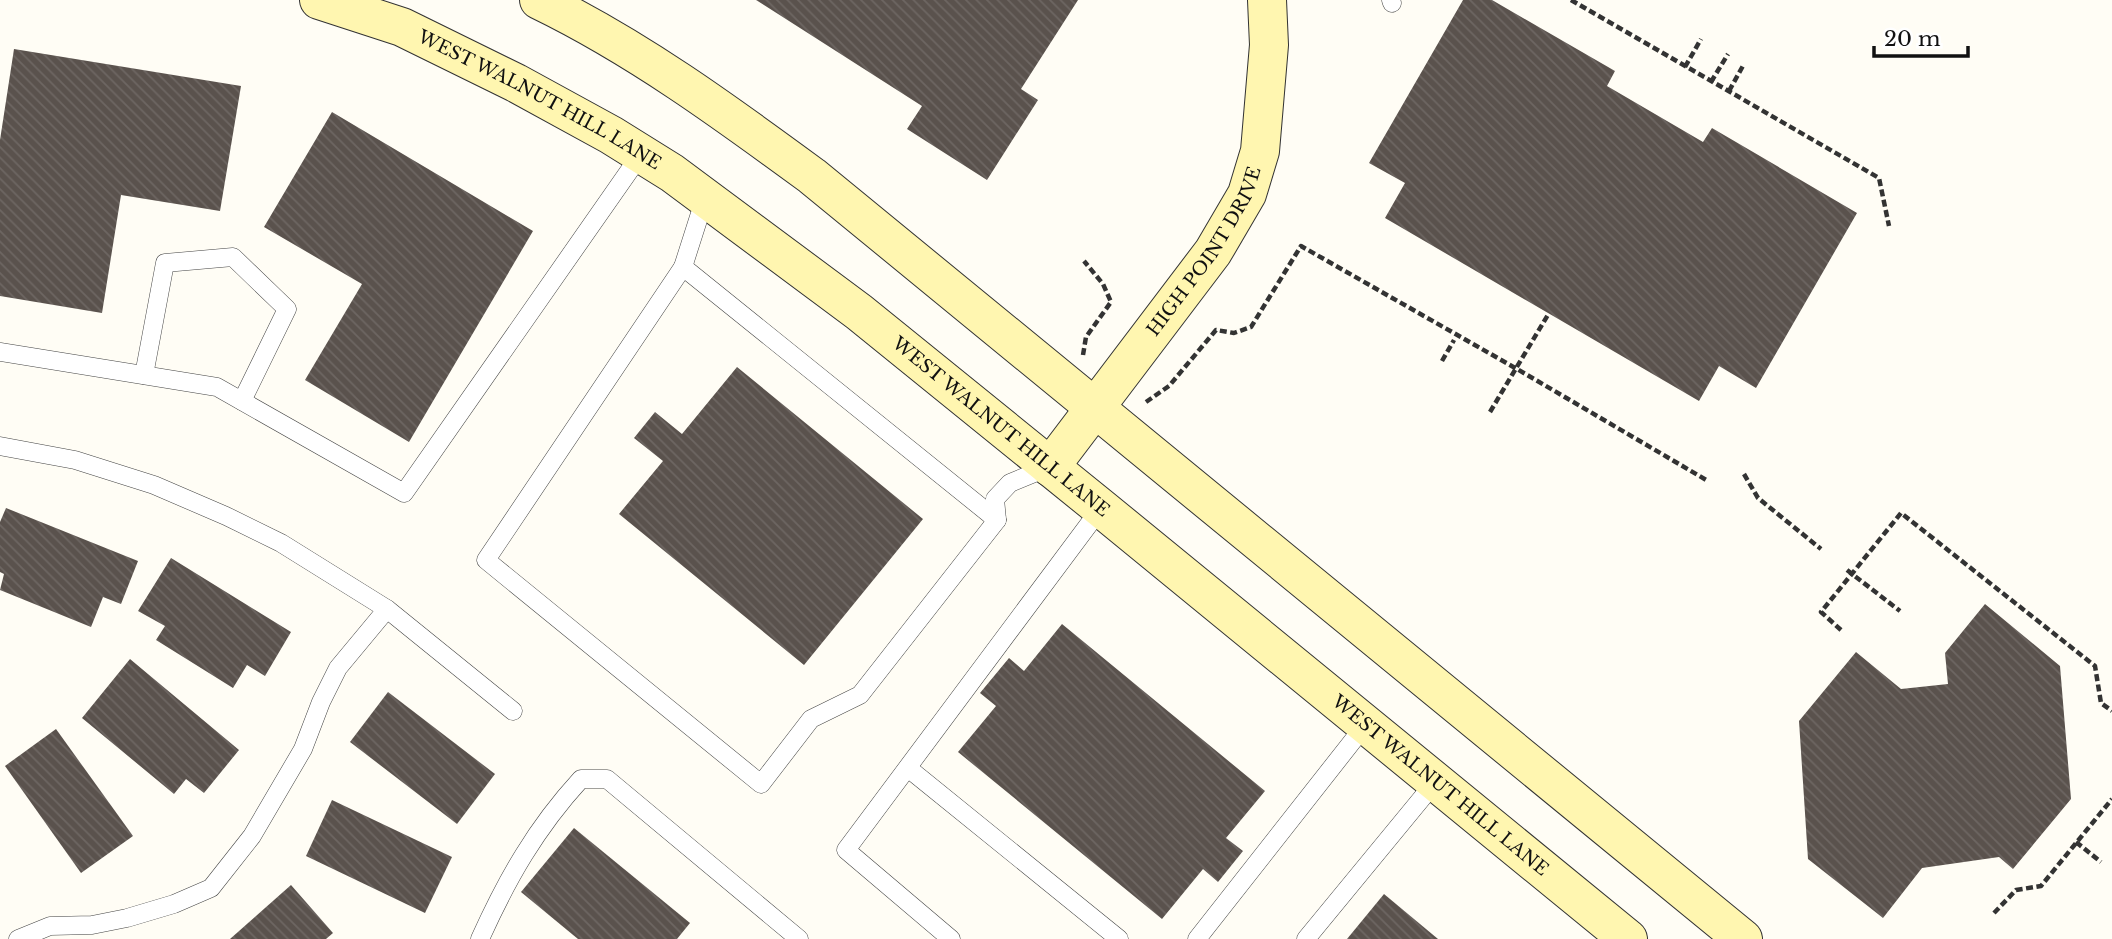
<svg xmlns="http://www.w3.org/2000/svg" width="2112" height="939" font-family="'Libre Baskerville',serif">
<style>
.building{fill:url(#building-back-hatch)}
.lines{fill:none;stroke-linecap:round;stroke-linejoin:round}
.lane-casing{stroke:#444;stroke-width:19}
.secondary-casing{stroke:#333;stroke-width:40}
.path{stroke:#333;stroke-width:4.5;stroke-dasharray:7 3.5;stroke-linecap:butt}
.lane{stroke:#fff;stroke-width:18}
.secondary{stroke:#fff6b0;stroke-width:38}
.labels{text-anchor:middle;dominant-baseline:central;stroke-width:7;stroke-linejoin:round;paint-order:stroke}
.street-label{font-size:18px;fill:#111;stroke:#fff}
</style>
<defs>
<pattern id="building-back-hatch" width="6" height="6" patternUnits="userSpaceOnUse" patternTransform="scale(1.75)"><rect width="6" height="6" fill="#5a524d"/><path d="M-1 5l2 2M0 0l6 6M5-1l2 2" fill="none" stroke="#6d6662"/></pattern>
</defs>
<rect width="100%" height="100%" fill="#fffdf5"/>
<g class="building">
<polygon points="756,0 1078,0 1021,89 1038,100 987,180 907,129 922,106"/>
<polygon points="1463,0 1492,0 1615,71 1607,86 1703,142 1712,128 1857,213 1756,388 1719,366 1699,401 1385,218 1405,183 1369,163"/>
<polygon points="14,49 241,86 220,211 121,195 102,313 0,296 0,140"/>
<polygon points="332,112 533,231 409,442 305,380 362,284 264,227"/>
<polygon points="737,367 923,519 804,665 619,514 663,461 634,438 655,412 682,434"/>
<polygon points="6,508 138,561 121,604 103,597 91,627 0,590 4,574 0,572 0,522"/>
<polygon points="171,558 291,632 265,676 247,665 233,688 156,640 165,626 138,611"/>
<polygon points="1985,604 2060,666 2071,799 2013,869 1999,857 1922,868 1883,918 1808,859 1799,721 1856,652 1901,689 1948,684 1945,653"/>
<polygon points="1062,624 1265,791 1226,838 1243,851 1218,882 1203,869 1162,919 958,752 996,706 980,693 1009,658 1024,671"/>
<polygon points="130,659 239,750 204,793 186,779 174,794 82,718"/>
<polygon points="388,692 495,774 457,824 350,742"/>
<polygon points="56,729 133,836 81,873 5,766"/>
<polygon points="332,800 452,857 425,913 306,856"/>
<polygon points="574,828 690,923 677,939 578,939 521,892"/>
<polygon points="291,885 333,933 326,939 230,939"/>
<polygon points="1384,894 1438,939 1347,939"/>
</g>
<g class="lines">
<defs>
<g id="lane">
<polyline points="1391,0 1392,3"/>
<polyline points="705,198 683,267 486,560 761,784 811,719 860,695 997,520 995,499 1010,483 1049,467"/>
<polyline points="683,267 997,520"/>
<polyline points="0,352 217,387 404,493 641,154"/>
<polyline points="144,375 165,263 233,257 287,309 242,401"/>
<polyline points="0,446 75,460 154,485 226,516 281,543 387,609 513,711"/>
<polyline points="908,768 1119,939"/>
<polyline points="18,939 50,926 92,925 127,918 174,904 211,888 252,836 303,749 321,702 338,668 387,609"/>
<path d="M 480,939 C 507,879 536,828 581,779 L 607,779 L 799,939"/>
<polyline points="951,939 846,850 1101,508"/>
<polyline points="1197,939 1366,724"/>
<polyline points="1306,939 1436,781"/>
</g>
<g id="secondary">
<path id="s1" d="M 319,0 L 402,27 L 516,83 L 611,135 L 672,173 L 859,312 L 1101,508 L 1628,939"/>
<path d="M 539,0 C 636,47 725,112 812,176 L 1743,939"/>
<path id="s2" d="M 1050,467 L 1213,252 L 1247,194 L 1260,151 L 1269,45 L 1267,0"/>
</g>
</defs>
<use href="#lane" class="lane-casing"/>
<use href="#secondary" class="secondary-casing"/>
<g class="path">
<polyline points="1571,0 1879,178 1889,226"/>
<polyline points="1685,67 1701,39"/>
<polyline points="1711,82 1728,54"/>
<polyline points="1729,91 1744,64"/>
<polyline points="1083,355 1086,337 1111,302 1103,284 1084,261"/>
<polyline points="1442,361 1454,340"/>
<polyline points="1146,402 1169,386 1216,330 1234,333 1251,327 1301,246 1517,369 1708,481"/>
<polyline points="1490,412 1549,313"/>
<polyline points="1744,474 1758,498 1821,549"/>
<polyline points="1847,570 1900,611"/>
<polyline points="1841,630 1821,612 1901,513 2095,666 2101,703 2112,711"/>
<polyline points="2076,842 2101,862"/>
<polyline points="1994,913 2016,890 2041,886 2112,799"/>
</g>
<use href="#lane" class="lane"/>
<use href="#secondary" class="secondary"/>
</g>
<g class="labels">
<g class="street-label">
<text stroke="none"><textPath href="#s1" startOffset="243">WEST WALNUT HILL LANE</textPath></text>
<text stroke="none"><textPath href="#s2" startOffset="266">HIGH POINT DRIVE</textPath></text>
<text stroke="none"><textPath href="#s1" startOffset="810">WEST WALNUT HILL LANE</textPath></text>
<text stroke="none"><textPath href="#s1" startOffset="1377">WEST WALNUT HILL LANE</textPath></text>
</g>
</g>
<path d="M1874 46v10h94v-10" fill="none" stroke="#111111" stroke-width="3.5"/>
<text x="1884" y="46" font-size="21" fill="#111111" stroke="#ffffff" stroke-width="5" paint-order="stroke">20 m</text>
</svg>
